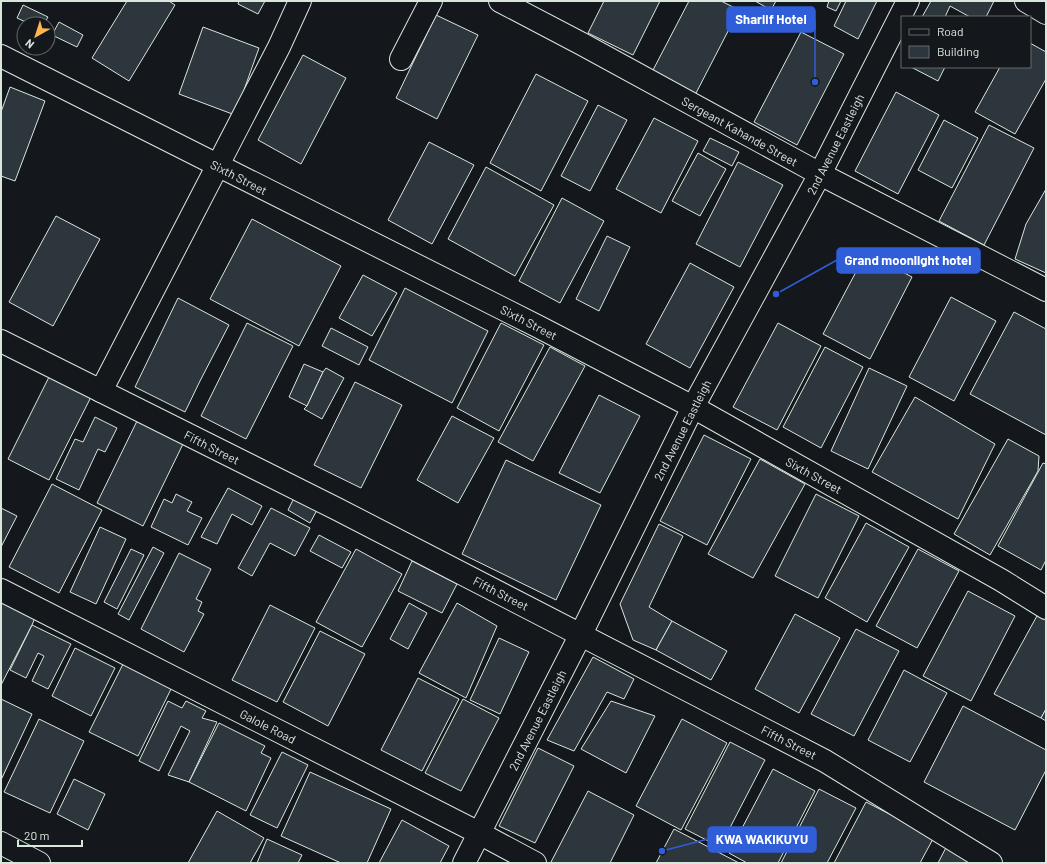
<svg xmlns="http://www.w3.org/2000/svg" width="1047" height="864" font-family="Barlow,sans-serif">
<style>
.building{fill:#2c363c;stroke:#d8e6dc}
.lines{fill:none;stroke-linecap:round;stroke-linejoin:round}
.minor-casing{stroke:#d8e6dc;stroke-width:24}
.minor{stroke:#14181c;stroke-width:22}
.labels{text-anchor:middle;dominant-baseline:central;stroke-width:3;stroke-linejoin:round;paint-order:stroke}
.street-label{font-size:12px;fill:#d8e6dc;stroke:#14181c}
.leader{fill:none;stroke:#305dd8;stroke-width:1.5}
.callout-dot{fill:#305dd8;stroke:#14181c;stroke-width:1.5}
.callout{fill:#305dd8;stroke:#305dd8;stroke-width:1.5}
.callout-label{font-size:13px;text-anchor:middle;font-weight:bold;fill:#fff}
</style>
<rect width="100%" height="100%" fill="#14181c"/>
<g class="building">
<polygon points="127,1 169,1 175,5 129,81 92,58"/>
<polygon points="239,1 265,1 258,14 238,4"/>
<polygon points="604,1 660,1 633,55 588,33"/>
<polygon points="689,1 721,1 739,10 695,95 652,72"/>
<polygon points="755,1 776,1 771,10"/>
<polygon points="829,1 841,1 836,11 827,7"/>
<polygon points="846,1 877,1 858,39 834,26"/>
<polygon points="931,1 994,1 986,17 970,17 950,6 945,17 922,17"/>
<polygon points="23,5 48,17 44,24 30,24 17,18"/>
<polygon points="436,15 478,35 437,119 396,98"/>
<polygon points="59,22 83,35 77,47 52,35"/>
<polygon points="203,27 259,48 235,115 179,94"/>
<polygon points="801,32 844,54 797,145 754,122"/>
<polygon points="1030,43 1046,52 1046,79 1015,134 975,112 1000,67 1030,67"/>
<polygon points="303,55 346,78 301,164 258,140"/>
<polygon points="911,67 945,67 938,81"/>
<polygon points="536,74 588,101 541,191 490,163"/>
<polygon points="10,87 45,101 15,181 1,176 1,112"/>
<polygon points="896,92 939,115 898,194 855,171"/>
<polygon points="598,105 627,120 590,191 561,176"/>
<polygon points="654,118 698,141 661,213 616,189"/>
<polygon points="944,120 978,138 952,188 918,170"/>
<polygon points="989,125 1034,148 984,245 939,221"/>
<polygon points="710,138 739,152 732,166 703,151"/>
<polygon points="429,142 474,165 432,244 388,220"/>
<polygon points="698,153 726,169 700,216 672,201"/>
<polygon points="738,162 783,185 740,267 696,244"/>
<polygon points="486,167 554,205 515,276 448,239"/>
<polygon points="1046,189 1046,273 1015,259 1026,224"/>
<polygon points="562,198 604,221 560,303 519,281"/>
<polygon points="56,216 100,239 53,326 9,302"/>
<polygon points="252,219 341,266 299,346 210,299"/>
<polygon points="607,236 630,247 599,311 576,299"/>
<polygon points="866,253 912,277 870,359 823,334"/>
<polygon points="690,263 734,287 690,368 646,344"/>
<polygon points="363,275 397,293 372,336 339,318"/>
<polygon points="405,288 488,331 452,403 369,360"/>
<polygon points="951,297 996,321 954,401 909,377"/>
<polygon points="178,298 229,325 200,381 185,412 135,387"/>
<polygon points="1014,312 1046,329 1046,435 970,394"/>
<polygon points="247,323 293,346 246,439 201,416"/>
<polygon points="501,323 544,345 499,431 457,408"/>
<polygon points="778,323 821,346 777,430 733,407"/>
<polygon points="331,328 368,347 359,365 322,346"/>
<polygon points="550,347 585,366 533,461 498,442"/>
<polygon points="825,347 863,367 821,448 783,427"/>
<polygon points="304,364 323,372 307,406 289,397"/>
<polygon points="326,368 344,378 322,419 304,409 307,406 323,372"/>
<polygon points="869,368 907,386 868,469 831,451"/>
<polygon points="50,375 92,395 49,480 8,459"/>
<polygon points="355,382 402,405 361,488 314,465"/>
<polygon points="599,395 640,416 600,493 559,473"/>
<polygon points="915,397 995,444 958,519 872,472"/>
<polygon points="452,416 494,438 458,503 417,480"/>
<polygon points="95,417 117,428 105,452 98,449 79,490 56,479 75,439 83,442"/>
<polygon points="137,421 183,444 143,526 97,503"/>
<polygon points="704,435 751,459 707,545 660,521"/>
<polygon points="1008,439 1039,456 1038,471 990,555 954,534"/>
<polygon points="760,459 805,484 753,578 708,554"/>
<polygon points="506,460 601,505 556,600 462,554"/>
<polygon points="1043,463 1046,464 1046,560 1041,570 998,546"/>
<polygon points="52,484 102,510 59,593 9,567"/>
<polygon points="228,488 262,506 252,525 232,514 217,544 201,537"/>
<polygon points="176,494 192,502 187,511 202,518 188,545 151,527 164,499 172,503"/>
<polygon points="816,494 859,516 818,598 775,576"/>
<polygon points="294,498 317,510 310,523 288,510"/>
<polygon points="1,508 17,516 1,547"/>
<polygon points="271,508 310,528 295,556 270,543 252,576 238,568"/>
<polygon points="866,523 909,547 867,622 825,598"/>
<polygon points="659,524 683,536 649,607 672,621 656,650 633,640 620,604"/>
<polygon points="100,527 126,539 96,604 70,592"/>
<polygon points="319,535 351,552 342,568 310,551"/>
<polygon points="153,547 164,553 129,620 118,614"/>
<polygon points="131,549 144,555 117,609 104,602"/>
<polygon points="356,549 402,574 362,647 316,622"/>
<polygon points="918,549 959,571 917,648 876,626"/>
<polygon points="179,553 211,569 196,599 202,602 198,611 204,614 184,652 141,629"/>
<polygon points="412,561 457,584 442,613 398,591"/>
<polygon points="968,591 1015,616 971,701 923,676"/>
<polygon points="1,594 37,613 32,625 1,685"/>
<polygon points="409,603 427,613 408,649 390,639"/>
<polygon points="457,603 497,626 466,698 419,673"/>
<polygon points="270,605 315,628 277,702 232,680"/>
<polygon points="795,614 840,638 799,713 755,689"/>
<polygon points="1038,614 1046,618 1046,709 1041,718 994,694"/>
<polygon points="672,621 727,651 711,680 656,650"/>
<polygon points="32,625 71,644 48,689 32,681 44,656 38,653 26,678 10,670"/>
<polygon points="856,629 899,651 854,736 811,714"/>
<polygon points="320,631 365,654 328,726 283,702"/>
<polygon points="499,638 529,652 500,714 470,700"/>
<polygon points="75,648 115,668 91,716 52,696"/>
<polygon points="593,657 634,679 624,699 607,692 574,751 547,740"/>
<polygon points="126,658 174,683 138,756 89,732"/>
<polygon points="904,670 947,693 910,762 868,740"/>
<polygon points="418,678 459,699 422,771 381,750"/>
<polygon points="1,699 32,714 1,780"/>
<polygon points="463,699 499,718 461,791 425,773"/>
<polygon points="168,701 182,708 186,701 206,711 202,718 217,722 189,782 168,775 190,731 181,726 159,771 139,761"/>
<polygon points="611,701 655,716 626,773 581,749"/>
<polygon points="963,706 1046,750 1046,770 1015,830 924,782"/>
<polygon points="1046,709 1046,721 1041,718"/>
<polygon points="39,719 84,741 50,813 4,792"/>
<polygon points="682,719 727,743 681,830 636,806"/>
<polygon points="219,723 265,746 261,753 271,758 246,811 189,782"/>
<polygon points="730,742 765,760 720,847 685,829"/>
<polygon points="538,748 574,766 535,843 499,826"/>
<polygon points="282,752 308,765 277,828 250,815"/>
<polygon points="773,769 815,791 778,863 747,863 729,853"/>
<polygon points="310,772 391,809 367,863 341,863 281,836"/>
<polygon points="74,779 105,794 88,830 57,814"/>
<polygon points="819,789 856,808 827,863 781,863"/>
<polygon points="588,791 634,815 610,863 553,863 551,862"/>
<polygon points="866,802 934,837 920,863 834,863"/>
<polygon points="217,811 264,838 250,863 188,863"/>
<polygon points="402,820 449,846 440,863 379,863"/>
<polygon points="674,829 739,863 656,863"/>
<polygon points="952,836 1002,863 938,863"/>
<polygon points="267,839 302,855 298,863 257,863"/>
</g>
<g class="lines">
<defs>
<g id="minor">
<polyline points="500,1 582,44 820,174 1046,290"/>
<polyline points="1026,1 1046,13"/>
<polyline points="1,56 539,327 693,407 1001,580 1046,608"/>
<polyline points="401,59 431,1"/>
<polyline points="1,341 337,509 825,761 991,863"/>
<polyline points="101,391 279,47 300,1"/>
<polyline points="1,590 479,833 535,863"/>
<polyline points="1,843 39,863"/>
<polyline points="464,863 581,634 693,407 820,174 908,1"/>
</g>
</defs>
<use href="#minor" class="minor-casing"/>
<use href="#minor" class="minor"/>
</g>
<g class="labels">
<g class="street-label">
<text transform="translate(740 131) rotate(29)">Sergeant Kahande Street</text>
<text transform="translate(835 144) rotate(-63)">2nd Avenue Eastleigh</text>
<text transform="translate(239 177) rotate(27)">Sixth Street</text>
<text transform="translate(529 322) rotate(27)">Sixth Street</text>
<text transform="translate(682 430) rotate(-63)">2nd Avenue Eastleigh</text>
<text transform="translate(212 447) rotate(27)">Fifth Street</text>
<text transform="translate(814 475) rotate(29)">Sixth Street</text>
<text transform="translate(501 593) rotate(27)">Fifth Street</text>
<text transform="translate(537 720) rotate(-63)">2nd Avenue Eastleigh</text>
<text transform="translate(268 726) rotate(27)">Galole Road</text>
<text transform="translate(789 742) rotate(27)">Fifth Street</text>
</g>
</g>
<path class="leader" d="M815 82L815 20M776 294L837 260M662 851L708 839"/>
<g class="callout-dot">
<circle cx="815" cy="82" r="4"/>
<circle cx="776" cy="294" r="4"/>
<circle cx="662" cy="851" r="4"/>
</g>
<g class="callout">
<rect x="727" y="7" width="88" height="25" rx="4"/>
<rect x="837" y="248" width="143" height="25" rx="4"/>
<rect x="708" y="827" width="108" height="25" rx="4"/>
</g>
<g class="callout-label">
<text x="771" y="24">Shariif Hotel</text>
<text x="908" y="265">Grand moonlight hotel</text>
<text x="762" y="844">KWA WAKIKUYU</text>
</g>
<rect width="1047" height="864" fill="none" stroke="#d8e6dc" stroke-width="4"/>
<rect x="901" y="16" width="130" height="52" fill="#14181c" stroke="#626a69"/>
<rect x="909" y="29" width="20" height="6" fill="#14181c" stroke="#626a69"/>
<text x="937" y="36" font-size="12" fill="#d8e6dc">Road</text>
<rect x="909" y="46" width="20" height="12" fill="#2c363c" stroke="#626a69"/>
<text x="937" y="56" font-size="12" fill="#d8e6dc">Building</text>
<g transform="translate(36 36) rotate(219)"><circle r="19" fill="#14181c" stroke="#626a69"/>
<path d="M0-3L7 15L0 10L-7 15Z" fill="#ffb74d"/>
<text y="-6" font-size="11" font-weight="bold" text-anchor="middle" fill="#d8e6dc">N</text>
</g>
<path d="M18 840v6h64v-6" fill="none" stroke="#d8e6dc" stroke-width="2"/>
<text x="24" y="840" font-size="12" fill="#d8e6dc" stroke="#14181c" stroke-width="3" paint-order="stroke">20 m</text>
</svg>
